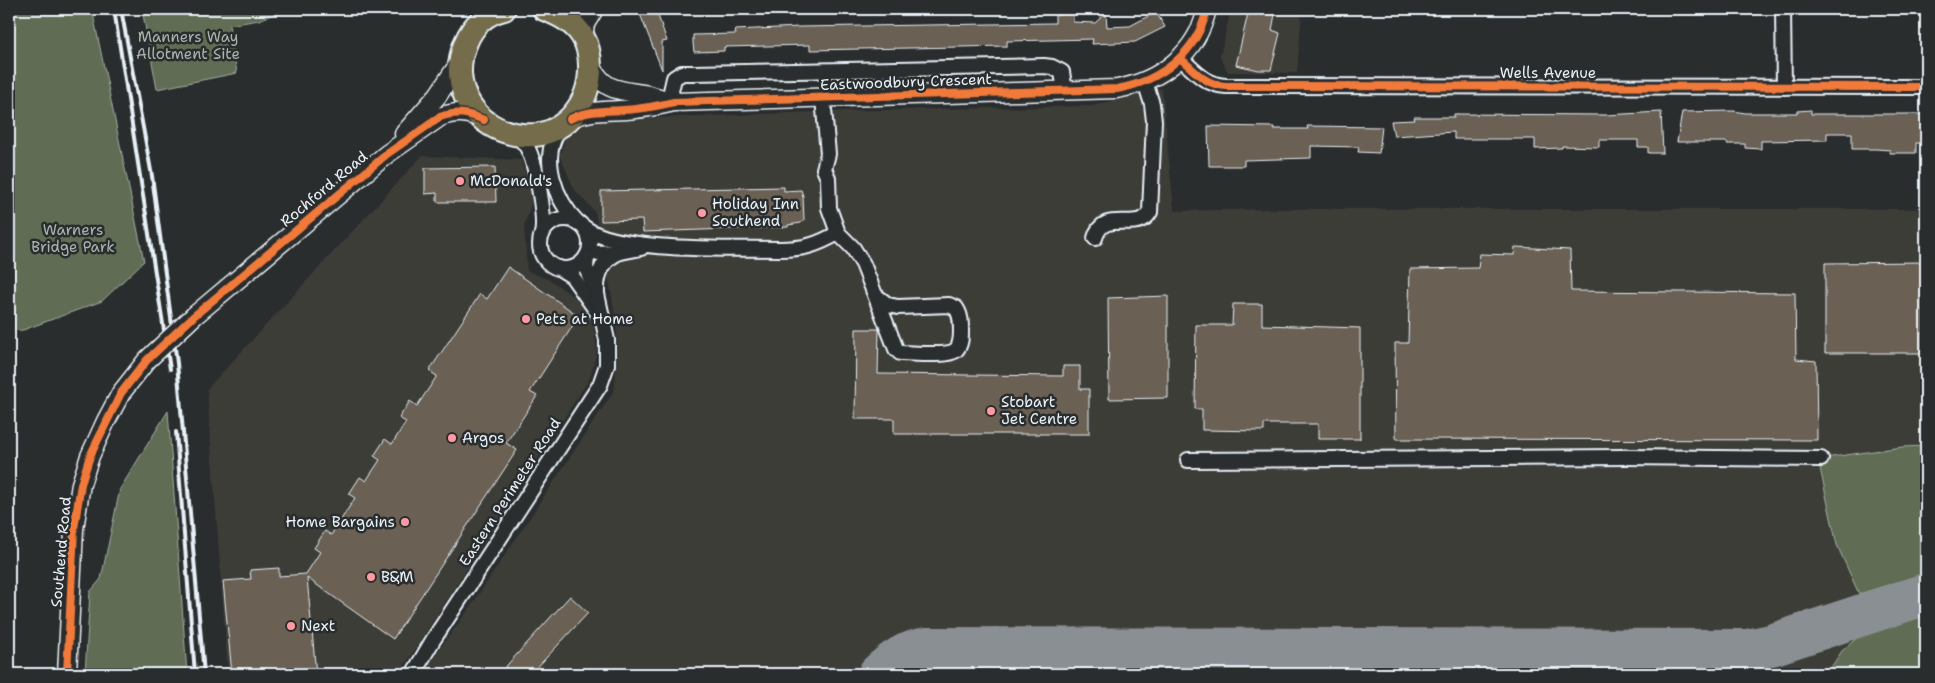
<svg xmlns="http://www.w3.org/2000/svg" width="1935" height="683" font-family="'Shantell Sans',sans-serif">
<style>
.built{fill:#3d3c39}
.green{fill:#616c53;stroke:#a4aea6}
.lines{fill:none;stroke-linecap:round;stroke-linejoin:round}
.taxiway{stroke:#898f93;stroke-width:42}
.building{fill:#6a6052;stroke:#e8f1f8}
.minor-casing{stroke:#e8f1f8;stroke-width:18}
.tertiary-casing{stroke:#e8f1f8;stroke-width:21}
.primary-casing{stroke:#e8f1f8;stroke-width:26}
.minor{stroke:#2a2d2e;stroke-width:14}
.tertiary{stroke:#2a2d2e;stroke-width:18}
.primary{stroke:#746c4b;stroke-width:22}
.rail{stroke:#e8f1f8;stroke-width:4}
.tertiary-bridge-casing{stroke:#e8f1f8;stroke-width:21;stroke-linecap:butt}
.tertiary-bridge{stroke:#2a2d2e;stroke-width:18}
.cycleway-casing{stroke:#2a2d2e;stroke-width:11}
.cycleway{stroke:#f17a3a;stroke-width:8}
.poi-dot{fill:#ff9aa2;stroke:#2a2d2e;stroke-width:2}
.labels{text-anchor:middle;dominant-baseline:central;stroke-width:5;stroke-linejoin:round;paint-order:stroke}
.park-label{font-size:15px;fill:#abb5ae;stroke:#2a2d2e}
.street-label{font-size:15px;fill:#e8f1f8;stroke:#2a2d2e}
.poi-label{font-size:15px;fill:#e8f1f8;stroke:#2a2d2e;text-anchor:start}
</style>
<rect width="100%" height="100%" fill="#2a2d2e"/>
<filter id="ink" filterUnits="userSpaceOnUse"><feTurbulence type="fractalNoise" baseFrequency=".02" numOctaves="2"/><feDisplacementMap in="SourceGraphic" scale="10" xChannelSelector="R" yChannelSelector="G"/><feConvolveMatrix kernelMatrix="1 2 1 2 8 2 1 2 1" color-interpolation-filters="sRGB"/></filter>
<g filter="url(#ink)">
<g class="built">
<polygon points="1231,9 1302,9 1297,73 1228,72 1220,57"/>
<polygon points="1162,88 1174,211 1272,209 1926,209 1926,674 421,674 471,606 614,391 617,363 617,333 612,297 595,212 574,189 560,156 566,135 589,121 625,119 842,111 1092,106"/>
<polygon points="422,156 521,160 533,197 524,226 527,271 550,280 580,301 593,324 597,351 590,378 399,674 228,674 207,389"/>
</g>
<g class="green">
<polygon points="9,9 92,9 144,261 102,301 23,330 9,331"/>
<polygon points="142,9 286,9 259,20 229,25 237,73 157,89"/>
<polygon points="168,411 187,674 85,674 90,592 101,579 120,489"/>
<polygon points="1926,446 1926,573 1859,594 1837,545 1818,459 1902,447"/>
<polygon points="1926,613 1926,674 1832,674 1832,666 1842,651 1860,635"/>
<polygon points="951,663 968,664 985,671 985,674 913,674 933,667"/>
</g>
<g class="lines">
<path class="taxiway" d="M 879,674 C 894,660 907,651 927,648 L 1747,650 L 1771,645 L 1926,594"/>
</g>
<g class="building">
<polygon points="638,9 650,9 652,12 656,10 667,41 662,42 662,70"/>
<polygon points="1249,9 1276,9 1272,30 1280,33 1271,70 1259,70 1236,65"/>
<polygon points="1156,12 1165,27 1135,42 1092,44 1093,39 1007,41 1007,46 810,50 810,45 724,47 724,51 694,52 693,43 693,35 736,34 735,30 800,27 1055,23 1055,15 1073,14 1073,22 1095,23 1106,13 1107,27 1130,26"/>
<polygon points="1811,110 1811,114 1926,114 1926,143 1916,143 1916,153 1890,153 1890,150 1876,149 1852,149 1852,133 1827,133 1827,140 1761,141 1761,149 1745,148 1745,144 1727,144 1727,142 1677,142 1682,112 1734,111 1745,113 1797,113 1797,111"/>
<polygon points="1661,112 1663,153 1648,153 1648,147 1638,147 1638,140 1599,140 1599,147 1562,146 1562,148 1535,149 1535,139 1454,139 1454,132 1394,136 1391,121 1415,120 1414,117 1454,117 1454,114 1606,115"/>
<polygon points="1208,126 1274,127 1274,129 1308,129 1307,126 1382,127 1379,153 1358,152 1359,147 1311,146 1311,158 1244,160 1244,166 1209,166"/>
<polygon points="495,167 496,202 437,202 437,193 425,194 425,168"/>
<polygon points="784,187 784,191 801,190 803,196 804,220 801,223 788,225 788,227 643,232 642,220 601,221 601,191"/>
<polygon points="1515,247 1570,250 1571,291 1795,293 1796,359 1816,361 1817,440 1396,439 1395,343 1408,343 1410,269 1478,268 1480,254 1514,255"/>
<polygon points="1926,262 1926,353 1825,353 1825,263"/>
<polygon points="508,267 579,316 530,392 537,396 506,443 517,450 393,639 307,578 316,674 232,674 223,581 251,579 250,570 279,568 279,576 306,574 320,552 314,548 325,531 331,535 355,498 349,494 360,477 366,481 380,460 374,456 385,439 392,444 406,422 399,418 410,401 417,406 437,376 429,371 449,341 480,294 487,299"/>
<polygon points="1168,296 1168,398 1109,399 1108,298"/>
<polygon points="1233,304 1262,304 1262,325 1360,328 1360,439 1318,439 1318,424 1264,424 1264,431 1202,430 1202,409 1195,409 1196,325 1232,325"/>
<polygon points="856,329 879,329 878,374 1063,376 1063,366 1080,366 1080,389 1089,389 1089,434 894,434 894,419 855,419"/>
<polygon points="570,596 588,613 531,674 499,674"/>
</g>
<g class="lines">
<defs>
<g id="minor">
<polyline points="1783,9 1784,87"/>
<path d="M 1180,58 C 1195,71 1205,85 1226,86 L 1926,87"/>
<path d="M 823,98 L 828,154 L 824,169 L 828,178 L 829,208 L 838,233 L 853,248 L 863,264 L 896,349 L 900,353 C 912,353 948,357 956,350 C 961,345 961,338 961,331 C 961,323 961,315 956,308 L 949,305 L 898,307 L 888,305 L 875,295"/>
<polyline points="674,102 671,91 674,78 682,73 694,73 1044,66 1052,67 1062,72 1065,91"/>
<path d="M 561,127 C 538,156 555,200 579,224"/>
<path d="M 513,134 C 519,137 523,141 527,147 C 536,164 546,216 542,235"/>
<circle cx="565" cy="244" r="25"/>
<path d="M 585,228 C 618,253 736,248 780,249 C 804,249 817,245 838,233"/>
<path d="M 1095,238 C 1103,207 1138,234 1150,212 L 1154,121 L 1152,104 L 1145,82"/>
<polyline points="587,256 594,253 621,252 641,248"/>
<polyline points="559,268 572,276 598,313"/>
<path d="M 597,293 C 596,274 603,259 620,252"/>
<polyline points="1188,460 1625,457 1821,459"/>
<polyline points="413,674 433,640 600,385 607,365 607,340 597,294 586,268 587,256"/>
</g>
<g id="tertiary">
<polyline points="583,38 585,24 594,9"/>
<path d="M 590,63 C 602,90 616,90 643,94 C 652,95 661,99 670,101"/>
<path d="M 570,119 C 591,108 612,112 635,109 C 648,108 661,105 674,102 L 1117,89 C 1161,81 1197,53 1207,9"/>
<polyline points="404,134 438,95 458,65"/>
<path d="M 194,316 L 387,154 L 440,117 C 456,111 467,112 483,119"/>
<polyline points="67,674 74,529 81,484 90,456 106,421 121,393 147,360"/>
</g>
<path id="primary" d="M 504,9 C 486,13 473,25 466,42 C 447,86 475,131 522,135 C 563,139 591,104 590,66 C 590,56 588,46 583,37 C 574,22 560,15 544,9"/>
</defs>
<use href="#minor" class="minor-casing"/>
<use href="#tertiary" class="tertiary-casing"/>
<use href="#primary" class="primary-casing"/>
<use href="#minor" class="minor"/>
<use href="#tertiary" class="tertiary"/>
<use href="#primary" class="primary"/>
<g class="rail">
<polyline points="114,9 170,369"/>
<polyline points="121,9 152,176 177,363 204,674"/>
<polyline points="176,432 195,674"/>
</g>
<defs>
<polyline id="tertiary-bridge" points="147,360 194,316"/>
</defs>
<use href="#tertiary-bridge" class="tertiary-bridge-casing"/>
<use href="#tertiary-bridge" class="tertiary-bridge"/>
<defs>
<g id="cycleway">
<path d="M 1180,58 C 1195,71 1205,85 1226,86 L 1926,87"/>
<path d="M 570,119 C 591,108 612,112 635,109 C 648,108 661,105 674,102 L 1117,89 C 1161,81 1197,53 1207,9"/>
<path d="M 67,674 L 74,529 L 81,484 L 90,456 L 121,393 L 147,360 L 194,316 L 387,154 L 440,117 C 457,111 468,113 484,120"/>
</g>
</defs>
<use href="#cycleway" class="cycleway-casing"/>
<use href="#cycleway" class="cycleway"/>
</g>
</g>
<g class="poi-dot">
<circle cx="460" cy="181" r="5"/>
<circle cx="702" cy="213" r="5"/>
<circle cx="526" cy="319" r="5"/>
<circle cx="991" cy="411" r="5"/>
<circle cx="452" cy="438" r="5"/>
<circle cx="405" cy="522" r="5"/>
<circle cx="371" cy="577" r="5"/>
<circle cx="291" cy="626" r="5"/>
</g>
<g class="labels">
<g class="park-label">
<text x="188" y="37">Manners Way<tspan x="188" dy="17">Allotment Site</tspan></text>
<text x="73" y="230">Warners<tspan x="73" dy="17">Bridge Park</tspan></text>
</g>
<g class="street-label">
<text x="1548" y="73">Wells Avenue</text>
<text transform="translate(906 82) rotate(-2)">Eastwoodbury Crescent</text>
<text transform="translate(324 189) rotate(-40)">Rochford Road</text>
<text transform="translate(510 492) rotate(-57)">Eastern Perimeter Road</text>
<text transform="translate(61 552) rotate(-85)">Southend Road</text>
</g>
<g class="poi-label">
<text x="470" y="181">McDonald's</text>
<text x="712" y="204">Holiday Inn<tspan x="712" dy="17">Southend</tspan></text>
<text x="536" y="319">Pets at Home</text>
<text x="1001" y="402">Stobart<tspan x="1001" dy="17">Jet Centre</tspan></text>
<text x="462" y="438">Argos</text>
<text x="395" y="522" text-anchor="end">Home Bargains</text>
<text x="381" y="577">B&amp;M</text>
<text x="301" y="626">Next</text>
</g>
</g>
<rect width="1935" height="683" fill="none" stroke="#2a2d2e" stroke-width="30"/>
<rect x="15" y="15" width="1905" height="653" fill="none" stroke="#e8f1f8" stroke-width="2" filter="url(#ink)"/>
</svg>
